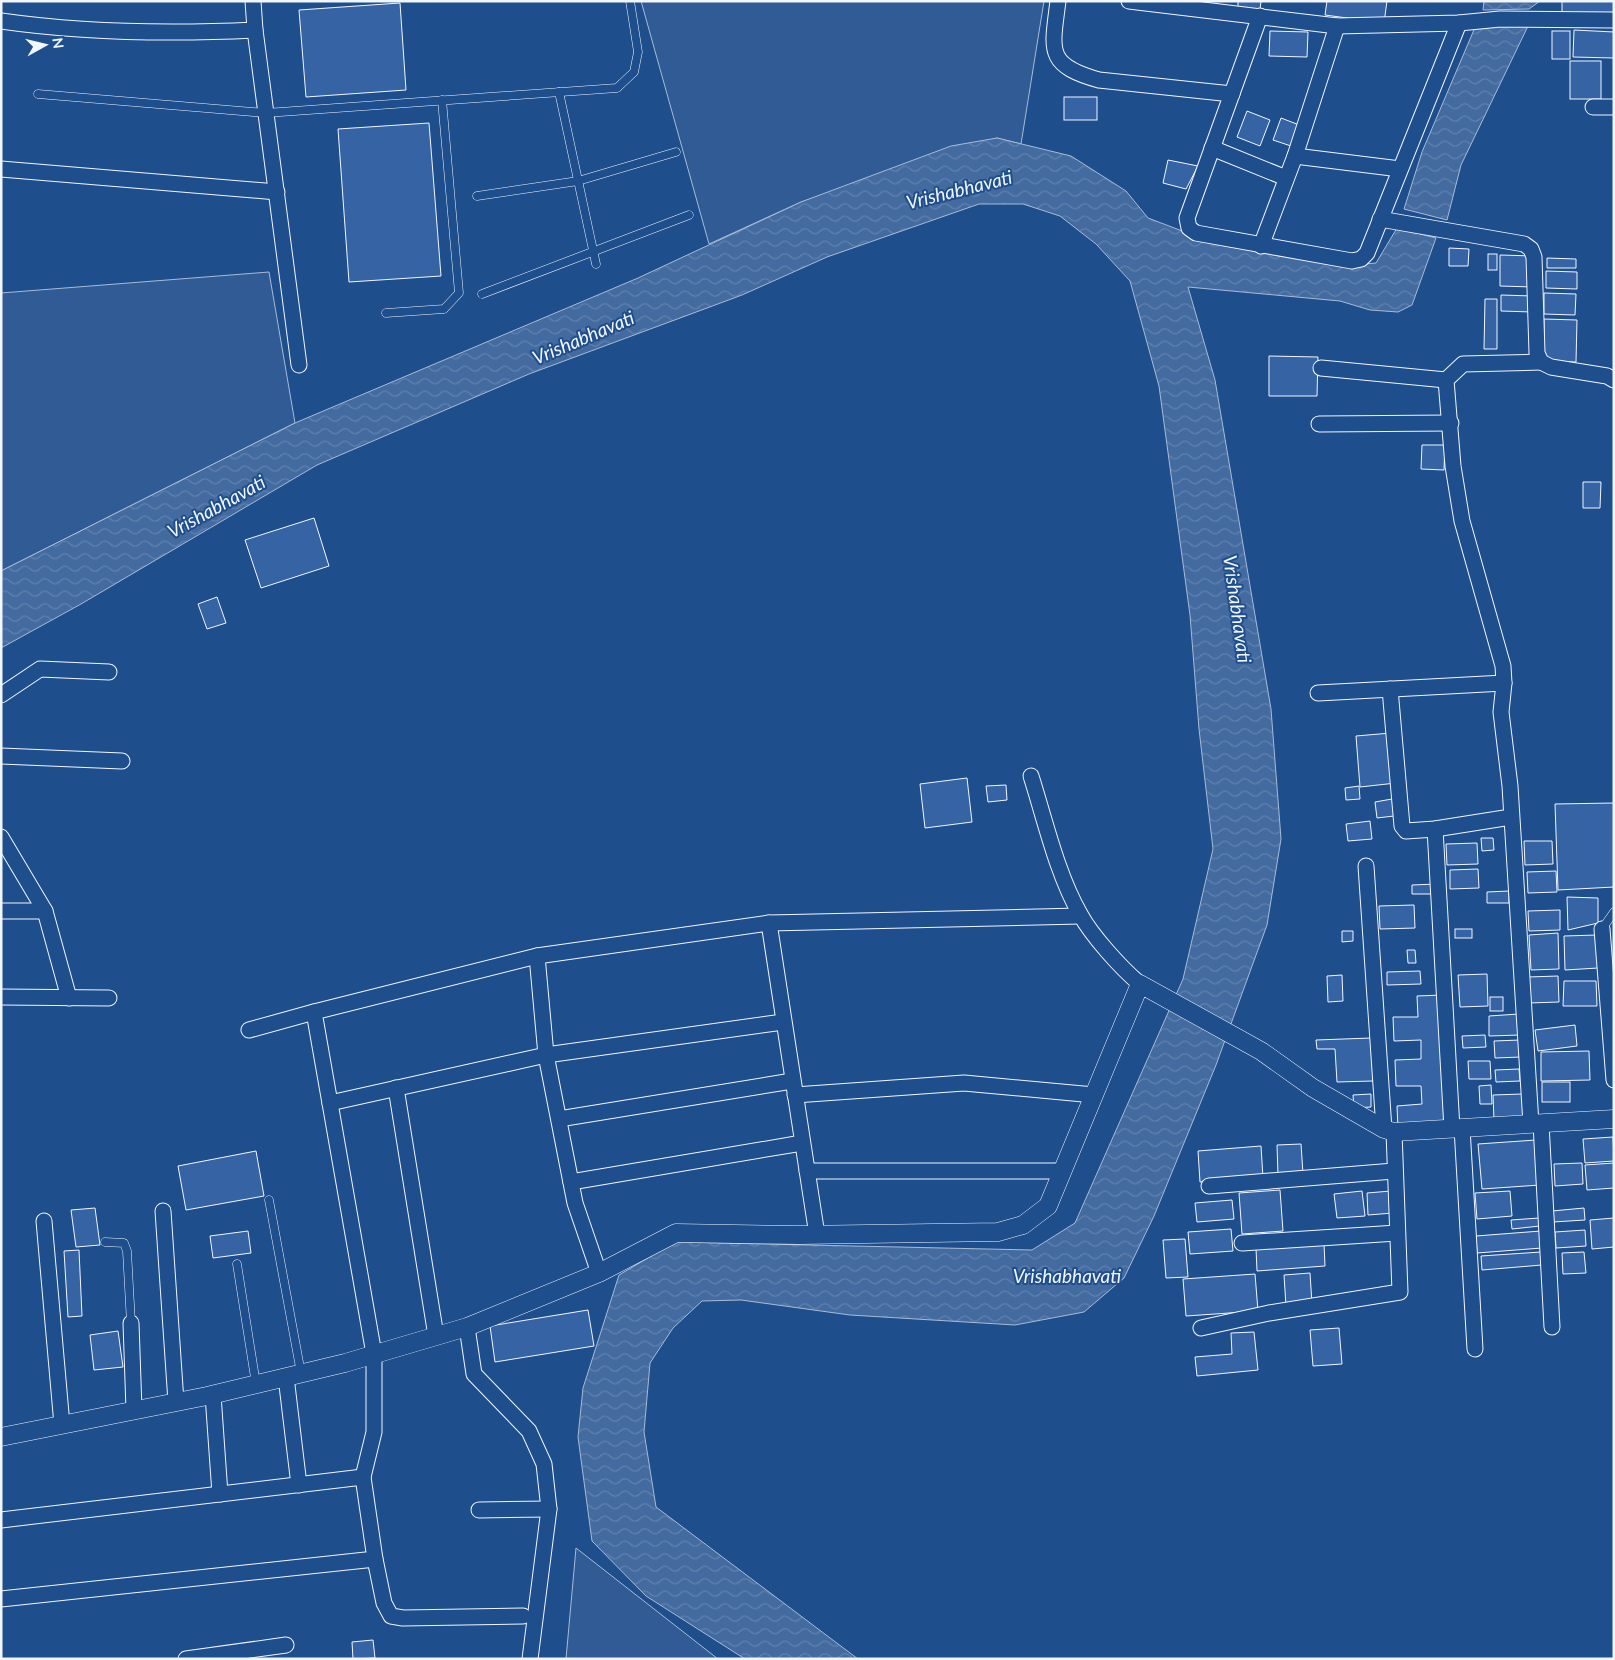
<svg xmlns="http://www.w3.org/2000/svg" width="1615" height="1660" font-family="Lato,sans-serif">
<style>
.built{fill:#305b95;stroke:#a8bbd7}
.water{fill:url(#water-waves);stroke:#a8bbd7}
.building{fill:#3563a3;stroke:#f2f6ff}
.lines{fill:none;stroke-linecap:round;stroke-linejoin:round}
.service-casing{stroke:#f2f6ff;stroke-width:9}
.minor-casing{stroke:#f2f6ff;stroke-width:17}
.tertiary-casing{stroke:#f2f6ff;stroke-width:19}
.service{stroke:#1f4e8c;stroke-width:8}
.minor{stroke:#1f4e8c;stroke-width:15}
.tertiary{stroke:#1f4e8c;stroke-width:18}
.labels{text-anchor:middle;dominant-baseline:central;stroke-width:4;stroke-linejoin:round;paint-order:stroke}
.water-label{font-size:19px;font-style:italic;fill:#f2f6ff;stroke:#1f4e8c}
</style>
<defs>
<pattern id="water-waves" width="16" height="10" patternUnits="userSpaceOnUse" patternTransform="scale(1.25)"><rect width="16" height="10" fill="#446ba0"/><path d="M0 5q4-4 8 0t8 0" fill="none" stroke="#5f81ae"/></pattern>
</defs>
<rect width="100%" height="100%" fill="#1f4e8c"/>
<g class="built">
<polygon points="641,1 1044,1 1021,144 997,138 801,202 709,244"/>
<polygon points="269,272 295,423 1,571 1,293"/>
<polygon points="576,1548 718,1659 566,1659"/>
</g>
<g class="water">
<polygon points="1484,1 1540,1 1529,9 1483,10"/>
<polygon points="1529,24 1461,165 1447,220 1404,209 1422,152 1476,25"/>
<polygon points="997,138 1071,156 1126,191 1148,218 1219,245 1343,266 1376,263 1397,228 1436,238 1412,305 1398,312 1370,310 1340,301 1188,287 1215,380 1271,709 1281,839 1267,925 1216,1065 1154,1216 1124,1278 1084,1312 1015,1325 850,1315 741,1300 702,1301 673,1328 650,1363 644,1432 656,1507 858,1659 745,1659 646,1596 592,1541 578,1437 583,1388 619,1275 675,1242 1032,1250 1075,1223 1183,979 1213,849 1199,729 1190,615 1159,386 1130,281 1096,244 1060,216 1023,204 979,204 827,257 742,295 529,374 317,465 81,604 1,648 1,571 295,423 638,278 801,202 951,146"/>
</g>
<g class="building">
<polygon points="1238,1 1261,1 1260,10 1238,8"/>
<polygon points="1327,1 1387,1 1384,23 1325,15"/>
<polygon points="1562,1 1614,1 1614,15 1562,14"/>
<polygon points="400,3 406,90 306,97 299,10"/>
<polygon points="1574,30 1614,32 1614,58 1573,57"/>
<polygon points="1270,31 1308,32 1307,57 1269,56"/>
<rect x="1552" y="31" width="18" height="28"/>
<rect x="1570" y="61" width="31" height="38"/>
<rect x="1064" y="97" width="33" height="23"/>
<polygon points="1247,111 1270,120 1260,146 1237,137"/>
<polygon points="1281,118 1302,126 1294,147 1273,140"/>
<polygon points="429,123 441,276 349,282 338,129"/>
<polygon points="1168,160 1198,166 1186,189 1163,183"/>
<polygon points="1449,248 1469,249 1468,266 1449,266"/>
<rect x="1488" y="254" width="9" height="16"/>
<polygon points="1500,255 1533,256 1533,287 1500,286"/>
<polygon points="1547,258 1576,259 1576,268 1547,268"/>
<polygon points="1546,271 1577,272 1577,289 1546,288"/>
<polygon points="1544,293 1576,294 1575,315 1544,314"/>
<polygon points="1501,295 1533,296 1533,312 1501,311"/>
<polygon points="1485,299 1497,299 1497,349 1484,349"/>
<polygon points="1544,319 1577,320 1576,362 1544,361"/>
<polygon points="1269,356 1318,357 1317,396 1269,396"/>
<polygon points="1422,445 1445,445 1444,470 1421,469"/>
<polygon points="1583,482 1601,482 1600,508 1583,508"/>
<polygon points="314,518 329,566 261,588 245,540"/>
<polygon points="217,597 226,623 207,629 198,604"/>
<polygon points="1391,733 1396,783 1360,787 1356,736"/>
<polygon points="967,778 972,822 925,828 920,784"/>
<polygon points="1006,785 1007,800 988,802 986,786"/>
<polygon points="1359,786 1360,799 1346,800 1345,788"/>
<polygon points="1392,799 1394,816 1377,818 1375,802"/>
<polygon points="1614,803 1614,887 1558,890 1555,804"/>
<polygon points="1370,821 1372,839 1348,841 1346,824"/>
<polygon points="1481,838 1493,838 1494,850 1482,851"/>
<polygon points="1524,841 1552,841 1553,864 1525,865"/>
<polygon points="1477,843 1478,864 1447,865 1446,844"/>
<polygon points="1478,869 1479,888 1450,889 1450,870"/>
<polygon points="1556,871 1557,892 1528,893 1527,872"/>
<polygon points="1436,884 1436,894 1412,894 1412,885"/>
<polygon points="1509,891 1509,903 1487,903 1487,892"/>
<polygon points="1567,897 1598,898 1598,923 1568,930"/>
<polygon points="1414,905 1415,928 1380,929 1379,906"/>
<polygon points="1560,910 1560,930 1529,931 1528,911"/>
<rect x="1455" y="929" width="17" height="9"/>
<polygon points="1342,931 1353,931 1353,941 1342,942"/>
<polygon points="1558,933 1559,969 1531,970 1529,935"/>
<polygon points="1597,935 1598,968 1565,970 1564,936"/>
<polygon points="1407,950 1415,950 1416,963 1408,963"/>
<polygon points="1420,971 1421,984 1387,985 1387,972"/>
<polygon points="1487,974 1488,1006 1460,1007 1458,975"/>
<polygon points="1342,975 1343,1001 1328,1002 1327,976"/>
<polygon points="1558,976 1559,1002 1529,1003 1528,977"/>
<polygon points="1564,981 1596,981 1597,1006 1563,1006"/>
<polygon points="1442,995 1447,1127 1398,1129 1397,1106 1422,1104 1421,1086 1396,1086 1395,1060 1421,1059 1421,1040 1394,1041 1393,1017 1418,1017 1417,996"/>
<rect x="1490" y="997" width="13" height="14"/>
<polygon points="1519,1014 1520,1035 1489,1036 1489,1016"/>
<polygon points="1575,1025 1577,1046 1538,1051 1535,1030"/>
<polygon points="1485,1035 1486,1047 1463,1048 1462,1036"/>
<polygon points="1371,1038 1373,1081 1337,1082 1335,1049 1317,1049 1316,1040"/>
<polygon points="1520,1040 1521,1057 1495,1058 1494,1041"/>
<polygon points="1589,1051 1590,1080 1541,1081 1541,1052"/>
<polygon points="1468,1061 1490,1061 1491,1079 1469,1079"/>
<polygon points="1519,1069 1520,1081 1496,1082 1495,1070"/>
<rect x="1542" y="1082" width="28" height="20"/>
<polygon points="1491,1085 1492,1104 1480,1104 1479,1086"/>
<polygon points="1371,1094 1371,1107 1354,1108 1353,1095"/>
<polygon points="1522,1094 1524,1119 1494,1120 1493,1095"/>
<polygon points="1613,1137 1614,1161 1585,1163 1583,1139"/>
<polygon points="1536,1140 1540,1185 1482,1189 1478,1144"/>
<polygon points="1301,1144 1303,1174 1278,1175 1277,1145"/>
<polygon points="1261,1146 1263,1178 1200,1182 1198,1151"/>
<polygon points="256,1151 264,1196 186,1210 178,1166"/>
<polygon points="1582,1163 1583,1184 1555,1186 1554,1164"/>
<polygon points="1614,1163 1614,1188 1587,1190 1585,1165"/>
<polygon points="1280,1190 1283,1231 1242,1234 1239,1193"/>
<polygon points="1362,1191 1365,1216 1337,1218 1334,1194"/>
<polygon points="1391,1191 1393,1213 1368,1215 1367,1193"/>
<polygon points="1510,1191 1512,1216 1477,1219 1475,1193"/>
<polygon points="1232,1200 1234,1219 1197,1222 1195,1203"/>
<polygon points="95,1208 100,1245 76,1247 71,1210"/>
<polygon points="1584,1208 1585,1220 1553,1222 1552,1211"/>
<polygon points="1539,1218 1540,1226 1512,1229 1511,1220"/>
<polygon points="1614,1218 1614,1247 1592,1249 1590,1220"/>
<polygon points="1231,1229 1233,1251 1190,1254 1188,1232"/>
<polygon points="1585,1230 1586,1246 1556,1248 1555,1232"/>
<polygon points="248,1231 251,1253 213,1258 210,1236"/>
<polygon points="1541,1231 1542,1248 1477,1253 1476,1236"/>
<polygon points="1185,1239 1188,1277 1166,1278 1163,1240"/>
<polygon points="1324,1244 1325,1266 1257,1271 1256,1248"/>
<polygon points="79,1250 82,1316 68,1317 64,1251"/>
<polygon points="1541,1252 1542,1265 1482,1270 1481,1256"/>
<polygon points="1584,1252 1586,1273 1563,1274 1562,1253"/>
<polygon points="1310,1273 1312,1304 1286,1306 1284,1275"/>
<polygon points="1255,1274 1258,1311 1186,1316 1183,1279"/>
<polygon points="588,1310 594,1346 495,1362 490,1326"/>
<polygon points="1339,1328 1342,1364 1313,1366 1310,1330"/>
<polygon points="118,1331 123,1367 94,1370 90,1335"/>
<polygon points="1254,1332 1258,1370 1197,1376 1195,1357 1232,1354 1231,1333"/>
<polygon points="373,1640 375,1658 353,1659 352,1642"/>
</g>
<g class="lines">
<defs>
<g id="service">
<polyline points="559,92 596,264"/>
<polyline points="38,94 266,113 617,88 634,72 638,52 630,1"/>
<polyline points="477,196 578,181 676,152"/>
<polyline points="482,294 689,215"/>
<polyline points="386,313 444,309 459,293 442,100"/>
<polyline points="1602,929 1614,912"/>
<polyline points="269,1200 301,1373"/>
<polyline points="105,1242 124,1243 127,1251 131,1323"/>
<polyline points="237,1264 256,1384"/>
</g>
<g id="minor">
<path d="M 1058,1 C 1052,50 1045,65 1099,80 L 1232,94"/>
<polyline points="1129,1 1337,26 1459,23 1500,19 1614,20"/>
<polyline points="1260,16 1187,218 1189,228 1196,233 1352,261 1361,259 1367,253 1459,23"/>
<path d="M 1,21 C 85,33 170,34 255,30 L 253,1"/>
<polyline points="255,30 299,365"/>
<polyline points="1593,107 1614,107"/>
<polyline points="1212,148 1286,178"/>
<polyline points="1295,156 1400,169"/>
<polyline points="1,169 277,192"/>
<polyline points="1380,219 1524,244 1531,249 1534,257 1537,353 1541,362 1551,367 1607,376 1614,380"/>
<polyline points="1261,246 1295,156 1337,26"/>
<polyline points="1321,368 1446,380"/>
<polyline points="1319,424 1451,423"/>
<polyline points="1390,689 1402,826 1406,831 1435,829 1511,817"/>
<polyline points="1318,693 1504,683"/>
<polyline points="1,695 40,669 109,672"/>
<polyline points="1,756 122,761"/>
<path d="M 1031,776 C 1045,820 1057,874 1080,914 C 1092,936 1121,968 1140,984"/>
<polyline points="1435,829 1452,1129"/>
<polyline points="1,837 45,911 69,998"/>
<polyline points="1366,866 1384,1129"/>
<polyline points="1,911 45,911"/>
<polyline points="769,923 1080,916"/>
<polyline points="1602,929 1614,1080"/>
<polyline points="1,997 109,998"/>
<polyline points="249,1030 314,1012"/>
<polyline points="396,1088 436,1336"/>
<polyline points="795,1095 964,1083 1094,1095"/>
<polyline points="330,1103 546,1055 537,956"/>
<polyline points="559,1119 792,1081"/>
<polyline points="1531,1124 1510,786 1501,712 1504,683 1503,666 1462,521 1453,466 1446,380 1463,364 1541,362"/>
<polyline points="1541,1124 1552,1327"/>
<polyline points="1462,1128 1475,1349"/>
<polyline points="807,1171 1063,1171"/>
<polyline points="571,1182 802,1143"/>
<polyline points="1209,1186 1394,1171"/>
<polyline points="163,1211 176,1402"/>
<polyline points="44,1221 62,1425"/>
<polyline points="1242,1243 1397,1233"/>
<polyline points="599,1273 575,1203 546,1055 783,1022"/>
<polyline points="131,1323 134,1410"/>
<polyline points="467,1327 474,1374 529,1431 544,1464 549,1509 530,1659"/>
<polyline points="1201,1328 1269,1313 1400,1292 1394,1132"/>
<polyline points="286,1377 299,1485"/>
<polyline points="213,1395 220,1494"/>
<polyline points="363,1477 374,1432 374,1354 314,1012 537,956 769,923 817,1235"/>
<polyline points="479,1510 549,1509"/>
<polyline points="1,1520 363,1477 375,1559 1,1599"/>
<polyline points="375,1559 384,1603 391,1616 403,1618 523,1616"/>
<polyline points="186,1659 286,1645"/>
</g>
<polyline id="tertiary" points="1,1437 207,1396 345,1363 467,1327 599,1273 676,1233 800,1235 998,1232 1023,1225 1048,1206 1140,984 1261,1051 1313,1088 1384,1129 1394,1132 1614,1119"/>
</defs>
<use href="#service" class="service-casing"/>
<use href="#minor" class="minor-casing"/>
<use href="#tertiary" class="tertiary-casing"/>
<use href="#service" class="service"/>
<use href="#minor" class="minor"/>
<use href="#tertiary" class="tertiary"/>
</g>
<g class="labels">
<g class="water-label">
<text transform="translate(959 189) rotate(-14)">Vrishabhavati</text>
<text transform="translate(583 337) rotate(-23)">Vrishabhavati</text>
<text transform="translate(216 506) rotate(-29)">Vrishabhavati</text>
<text transform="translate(1238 609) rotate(82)">Vrishabhavati</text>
<text x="1067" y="1275">Vrishabhavati</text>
</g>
</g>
<rect width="1615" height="1660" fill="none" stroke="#f2f6ff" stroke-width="5"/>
<g transform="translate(45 45) rotate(82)" stroke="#1f4e8c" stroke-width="4" paint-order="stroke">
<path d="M0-4L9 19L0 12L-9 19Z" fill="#f2f6ff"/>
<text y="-8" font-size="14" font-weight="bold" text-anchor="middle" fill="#f2f6ff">N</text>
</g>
</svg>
